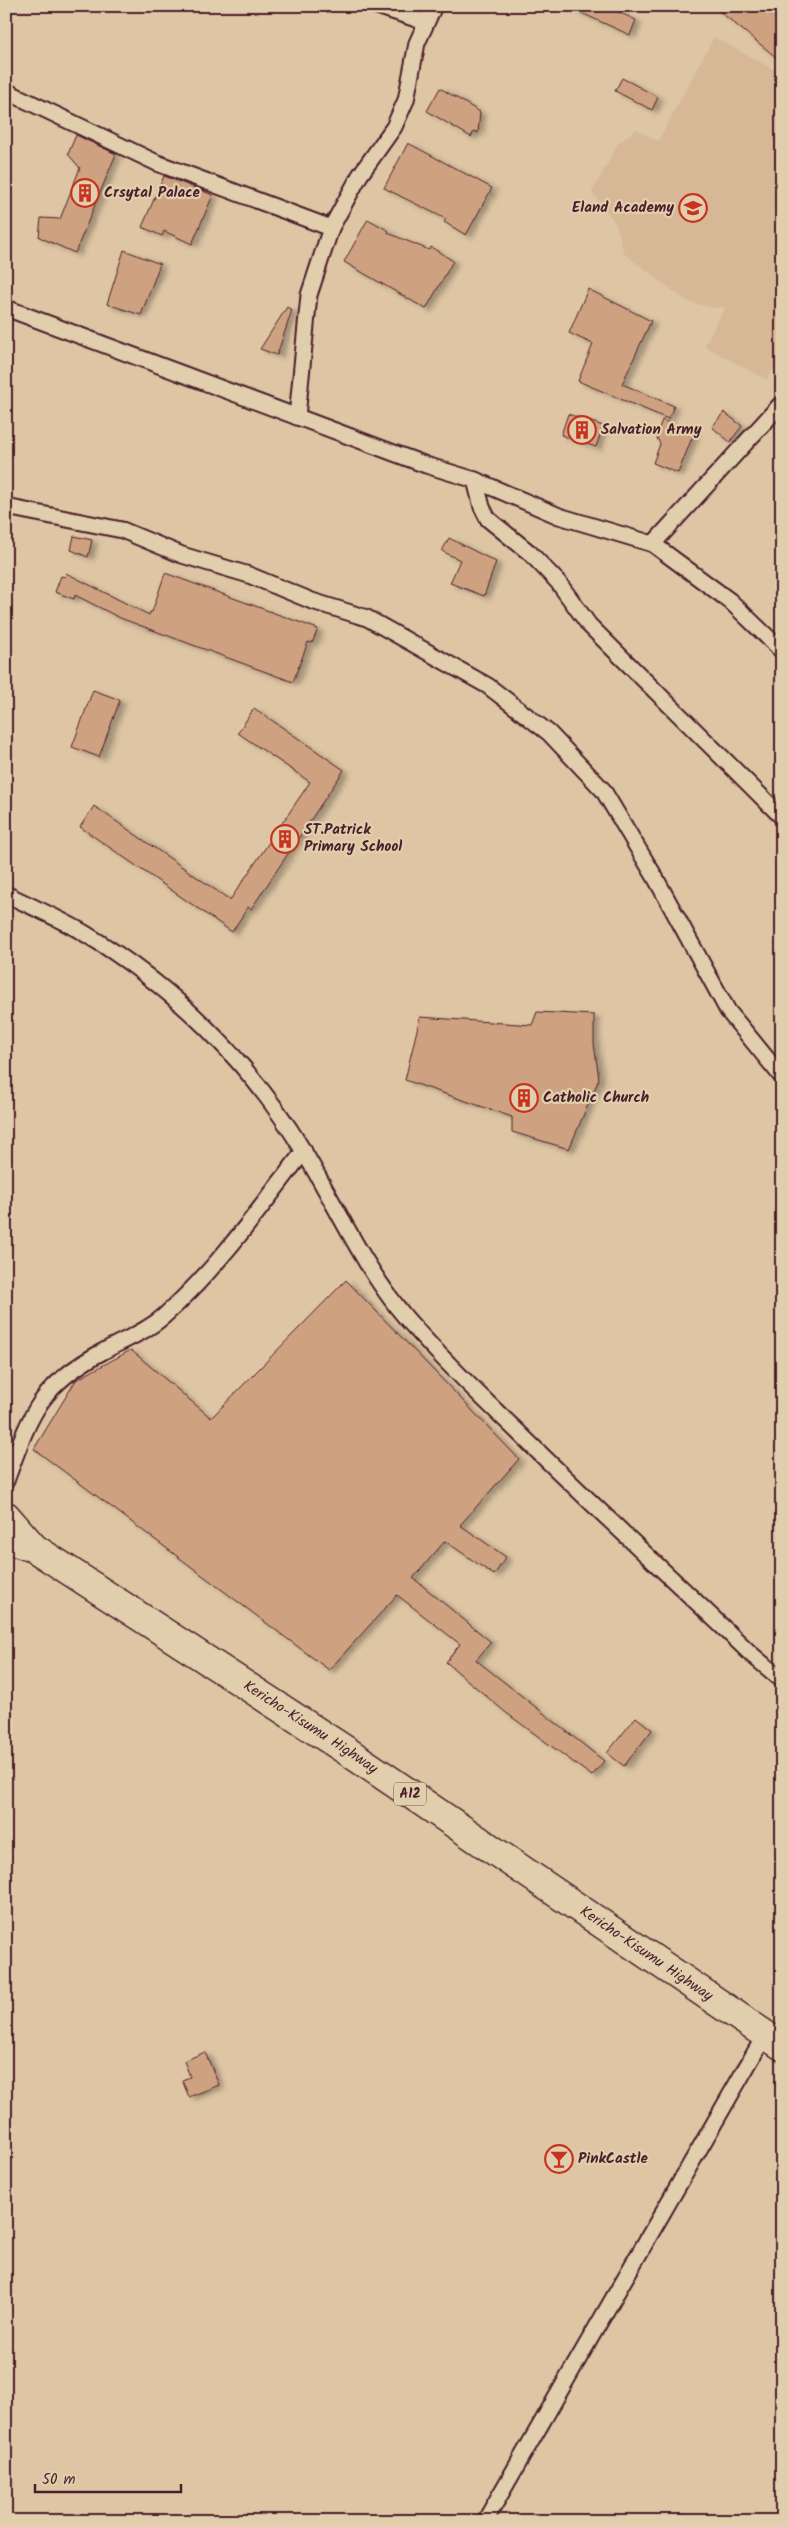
<svg xmlns="http://www.w3.org/2000/svg" width="788" height="2527" font-family="Kalam,sans-serif">
<style>
.built{fill:#d6b897}
.building{fill:#cea280;stroke:#4a1f2b;filter:url(#shadow)}
.lines{fill:none;stroke-linecap:round;stroke-linejoin:round}
.street-casing{stroke:#4a1f2b;stroke-width:19}
.highway-casing{stroke:#4a1f2b;stroke-width:31}
.street{stroke:#e1ceac;stroke-width:15}
.highway{stroke:#e1ceac;stroke-width:28}
.labels{text-anchor:middle;dominant-baseline:central;stroke-width:4.5;stroke-linejoin:round;paint-order:stroke}
.shield{fill:#e1ceac;stroke:#775452;stroke-width:1}
.shield-label{font-size:14px;font-weight:bold;fill:#4a1f2b}
.poi-label{font-size:15px;font-weight:bold;fill:#4a1f2b;stroke:#e1ceac;text-anchor:start}
.street-label{font-size:15px;fill:#4a1f2b;stroke:#e1ceac}
</style>
<defs>
<filter id="shadow"><feDropShadow dx="5.5" dy="3" stdDeviation="2.5" flood-color="#0004"/></filter>
</defs>
<rect width="100%" height="100%" fill="#dec6a4"/>
<filter id="ink" filterUnits="userSpaceOnUse"><feTurbulence type="fractalNoise" baseFrequency=".02" numOctaves="2"/><feDisplacementMap in="SourceGraphic" scale="10" xChannelSelector="R" yChannelSelector="G"/><feConvolveMatrix kernelMatrix="1 2 1 2 8 2 1 2 1" color-interpolation-filters="sRGB"/></filter>
<g filter="url(#ink)">
<polygon class="built" points="714,37 782,74 782,354 767,380 704,346 725,307 714,308 688,302 624,254 616,224 592,192 618,144 636,129 658,141"/>
<g class="building">
<polygon points="566,6 605,6 636,20 630,35"/>
<polygon points="713,6 763,6 782,21 782,62"/>
<polygon points="622,78 658,97 652,110 615,91"/>
<polygon points="440,88 480,112 478,133 474,131 471,137 427,111"/>
<polygon points="76,135 116,154 75,253 39,237 41,218 60,219 80,168 68,154"/>
<polygon points="408,143 492,188 466,235 444,222 446,219 384,188"/>
<polygon points="164,176 213,195 192,244 164,231 162,236 142,227"/>
<polygon points="368,219 389,231 388,233 429,250 431,247 453,261 426,309 344,262"/>
<polygon points="124,250 160,264 141,315 107,304"/>
<polygon points="588,289 651,321 622,384 674,406 668,419 578,381 593,344 569,333"/>
<polygon points="287,307 292,310 277,355 260,349"/>
<polygon points="724,412 742,426 730,442 712,427"/>
<polygon points="568,414 603,426 596,447 561,435"/>
<polygon points="662,420 694,433 678,473 653,463 660,444 656,436"/>
<polygon points="74,536 92,540 88,557 71,550"/>
<polygon points="449,538 496,562 484,596 450,583 460,560 442,551"/>
<polygon points="66,573 149,615 150,612 152,612 165,573 318,629 312,643 308,642 293,682 120,618 75,595 74,599 55,592 61,576 65,577"/>
<polygon points="93,690 120,700 99,757 72,747"/>
<polygon points="254,708 344,770 251,909 248,907 232,932 80,827 94,806 230,900 310,782 238,733"/>
<polygon points="537,1012 594,1015 594,1044 599,1079 569,1149 512,1132 512,1117 405,1080 420,1017 532,1025"/>
<polygon points="346,1280 519,1459 460,1525 506,1557 494,1575 445,1541 413,1578 491,1642 476,1660 604,1761 592,1776 505,1712 446,1662 460,1644 397,1595 329,1670 34,1449 76,1380 131,1350 211,1418"/>
<polygon points="636,1717 652,1730 624,1766 607,1753"/>
<polygon points="205,2052 219,2085 189,2097 182,2080 190,2077 184,2061"/>
</g>
<g class="lines">
<defs>
<g id="street">
<polyline points="377,6 425,22"/>
<polyline points="6,91 157,163 331,228"/>
<polyline points="6,308 426,465 475,480 559,516 653,544 730,601 782,651"/>
<polyline points="297,417 309,295 331,228 360,175 394,127 406,100 417,43 434,6"/>
<polyline points="475,480 482,507 488,519 530,553 558,582 589,625 782,817"/>
<polyline points="6,507 122,530 182,555 249,575 312,601 367,618 488,686 549,733 603,790 655,877 728,1011 782,1077"/>
<polyline points="653,544 782,403"/>
<path d="M 6,894 C 32,907 59,918 84,933 C 173,986 251,1063 304,1152 C 337,1207 364,1268 406,1318 C 440,1357 478,1394 516,1430 C 593,1506 673,1579 751,1654 L 782,1680"/>
<path d="M 6,1481 C 30,1416 38,1386 102,1352 C 123,1340 146,1332 164,1316 C 218,1268 260,1208 304,1151"/>
<polyline points="485,2521 765,2035"/>
</g>
<g id="highway">
<polyline points="6,1516 34,1548"/>
<path id="s1" d="M 6,1539 L 34,1548 L 347,1751 L 782,2046"/>
</g>
</defs>
<use href="#street" class="street-casing"/>
<use href="#highway" class="highway-casing"/>
<use href="#street" class="street"/>
<use href="#highway" class="highway"/>
</g>
</g>
<defs>
<symbol id="building-ring" viewBox="-11 -11 22 22"><circle r="9.5" fill="#e1ceac" stroke="#c8321e" stroke-width="1.5"/><path d="M-4-6H4V6H1V3H-1V6H-4ZM-2.5-4.3h1.7v1.8h-1.7ZM.8-4.3h1.7v1.8H.8ZM-2.5-1h1.7V.8h-1.7ZM.8-1h1.7V.8H.8Z" fill="#c8321e"/></symbol>
<symbol id="school-ring" viewBox="-11 -11 22 22"><circle r="9.5" fill="#e1ceac" stroke="#c8321e" stroke-width="1.5"/><path d="M0-5L7-2L0 1L-7-2ZM-4 1L0 2.5L4 1V4Q0 6-4 4Z" fill="#c8321e"/></symbol>
<symbol id="bar-ring" viewBox="-11 -11 22 22"><circle r="9.5" fill="#e1ceac" stroke="#c8321e" stroke-width="1.5"/><path d="M-6-5H6L.8 .8V4.5H3.5V6h-7V4.5H-.8V.8Z" fill="#c8321e"/></symbol>
</defs>
<g fill-rule="evenodd">
<use href="#building-ring" x="69" y="177" width="32" height="32"/>
<use href="#school-ring" x="677" y="192" width="32" height="32"/>
<use href="#building-ring" x="566" y="414" width="32" height="32"/>
<use href="#building-ring" x="269" y="823" width="32" height="32"/>
<use href="#building-ring" x="508" y="1082" width="32" height="32"/>
<use href="#bar-ring" x="543" y="2143" width="32" height="32"/>
</g>
<g class="labels">
<rect class="shield" x="394" y="1782.5" width="32" height="23" rx="4"/>
<g class="shield-label">
<text x="410" y="1794">A12</text>
</g>
<g class="poi-label">
<text x="104" y="193">Crsytal Palace</text>
<text x="674" y="208" text-anchor="end">Eland Academy</text>
<text x="601" y="430">Salvation Army</text>
<text x="304" y="830">ST.Patrick<tspan x="304" dy="17">Primary School</tspan></text>
<text x="543" y="1098">Catholic Church</text>
<text x="578" y="2159">PinkCastle</text>
</g>
<g class="street-label">
<text stroke="none"><textPath href="#s1" startOffset="359">Kericho-Kisumu Highway</textPath></text>
<text stroke="none"><textPath href="#s1" startOffset="764">Kericho-Kisumu Highway</textPath></text>
</g>
</g>
<rect width="788" height="2527" fill="none" stroke="#e1ceac" stroke-width="25"/>
<rect x="12" y="12" width="763" height="2502" fill="none" stroke="#4a1f2b" stroke-width="2" filter="url(#ink)"/>
<path d="M35 2484v8h146v-8" fill="none" stroke="#4a1f2b" stroke-width="2.5"/>
<text x="42" y="2484" font-size="15" fill="#4a1f2b" stroke="#e1ceac" stroke-width="4" paint-order="stroke">50 m</text>
</svg>
